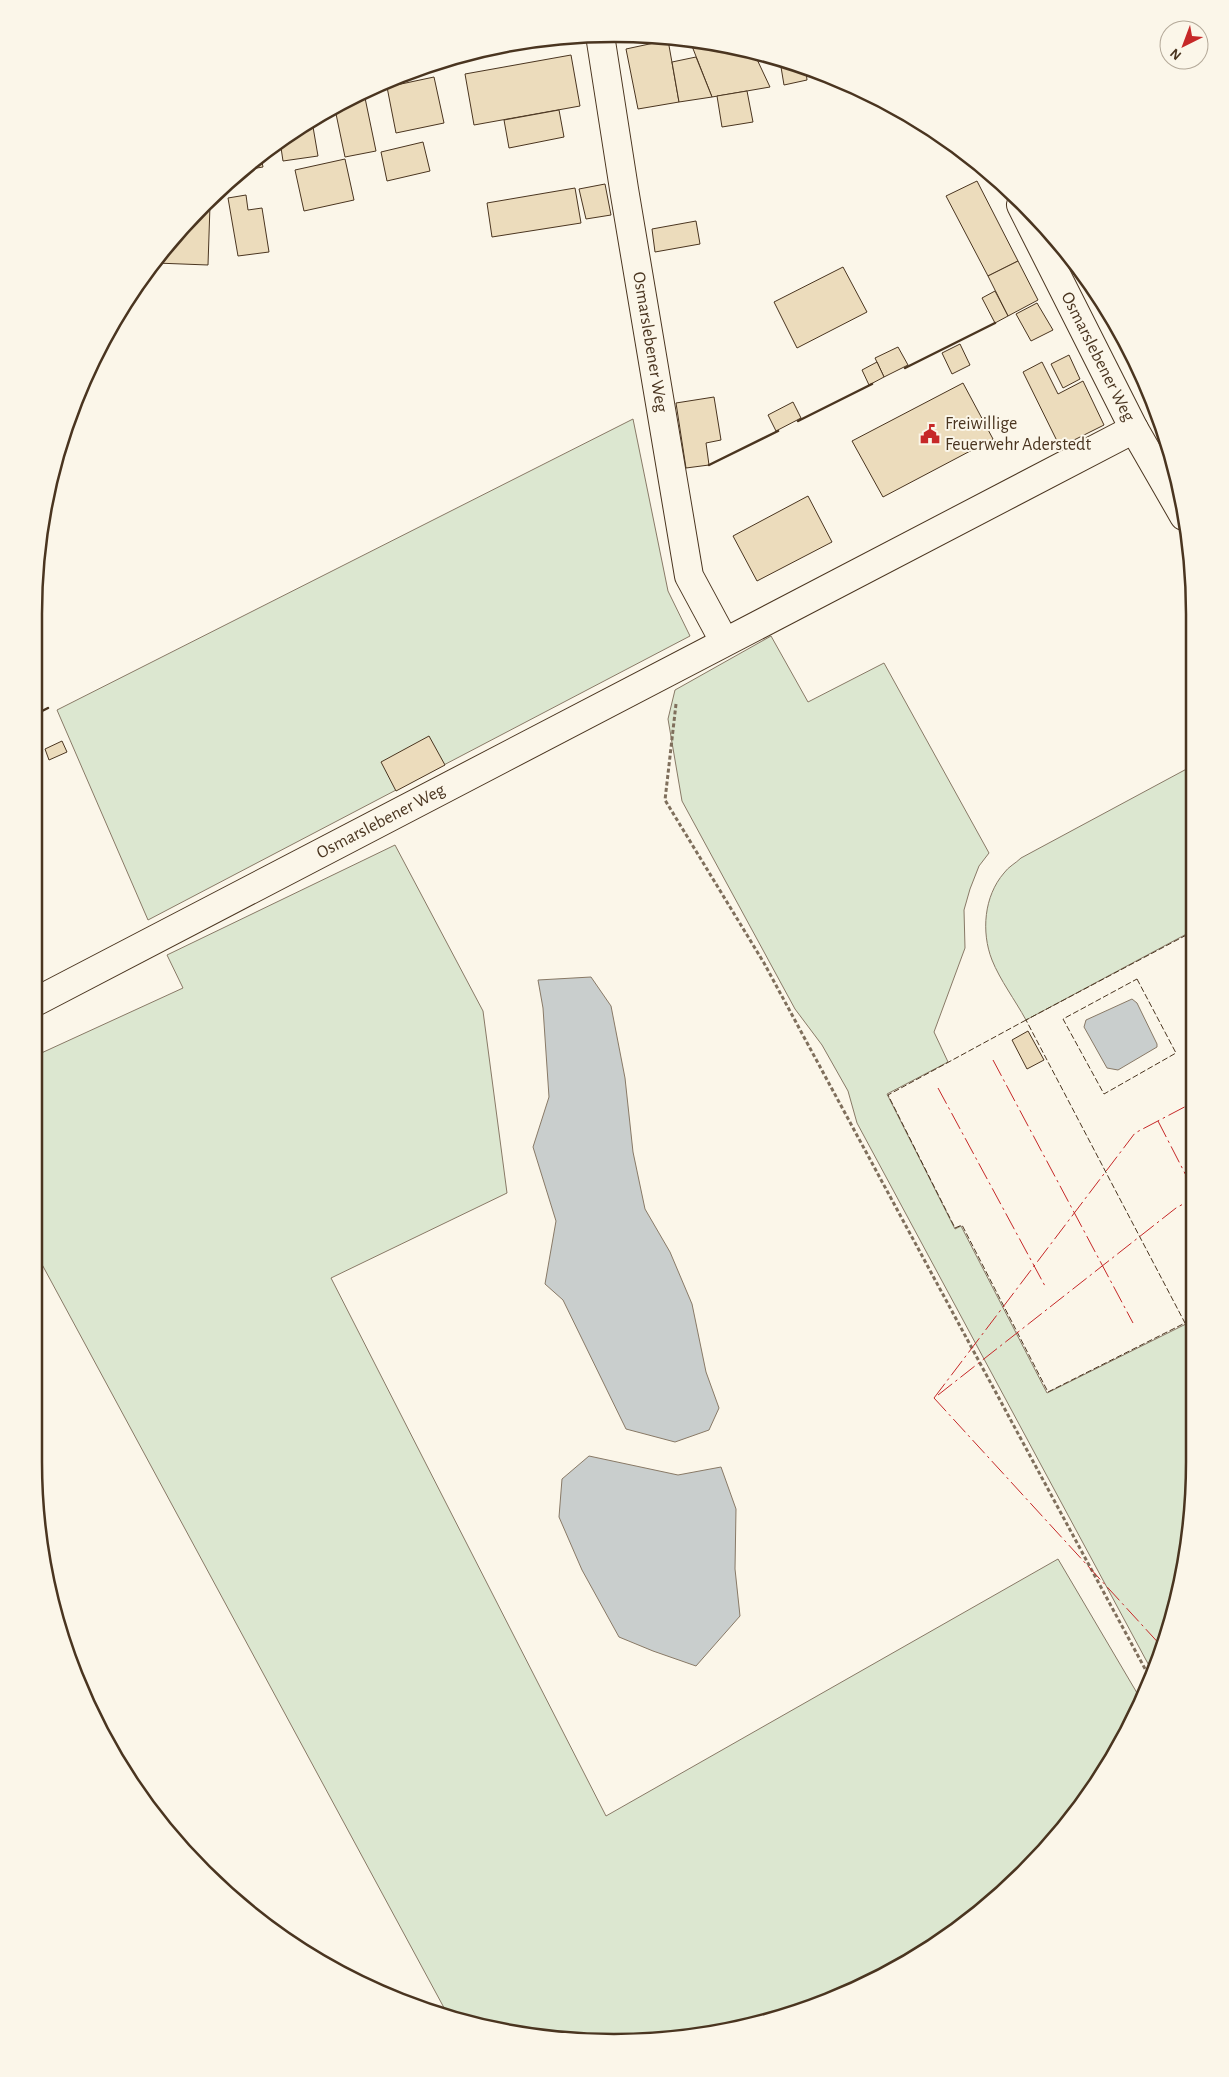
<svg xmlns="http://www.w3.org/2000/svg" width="1229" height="2077" font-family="'Alegreya Sans',sans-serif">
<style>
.green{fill:#dce7d0;stroke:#887966}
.water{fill:#c9cecd;stroke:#887966}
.building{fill:#ecdcbc;stroke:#4a3520}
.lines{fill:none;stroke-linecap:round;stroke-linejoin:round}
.street-casing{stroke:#4a3520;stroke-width:30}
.path{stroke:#7f6f5c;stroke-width:3;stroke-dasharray:4 2.5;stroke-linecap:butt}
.street{stroke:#fbf6e9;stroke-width:28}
.fence{stroke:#4a3520;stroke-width:1;stroke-dasharray:6 2.5;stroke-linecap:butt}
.wall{stroke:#4a3520;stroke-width:2.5}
.power{stroke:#c62828;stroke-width:1;stroke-dasharray:18 4 2.5 4;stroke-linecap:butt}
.labels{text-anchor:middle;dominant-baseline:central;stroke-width:4;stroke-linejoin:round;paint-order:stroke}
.street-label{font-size:18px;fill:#4a3520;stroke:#fbf6e9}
.poi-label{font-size:18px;fill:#4a3520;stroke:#fbf6e9;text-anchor:start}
.rim{fill:none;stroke:#4a3520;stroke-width:2.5}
</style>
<rect width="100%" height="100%" fill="#fbf6e9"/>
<g class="green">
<polygon points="633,419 668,591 690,636 148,920 57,710"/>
<polygon points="771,636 808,702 884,663 989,853 979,866 970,889 964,910 965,948 934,1032 948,1062 887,1094 955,1229 961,1226 1047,1393 1194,1320 1194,1501 1164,1649 1153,1673 857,1123 848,1091 822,1045 795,1009 682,801 668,719 675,690"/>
<path d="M 1194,765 L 1194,930 L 1026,1020 C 1015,1000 1000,980 992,960 C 981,932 984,896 1004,873 C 1008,867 1016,863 1021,858 Z"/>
<polygon points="395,845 483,1011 507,1193 331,1278 606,1816 1058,1559 1140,1698 1097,1785 1025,1873 968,1923 872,1983 801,2013 691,2038 614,2043 538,2038 449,2017 38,1257 37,1055 183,988 167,955"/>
</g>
<g class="water">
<polygon points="591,977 611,1006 625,1078 633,1152 645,1209 670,1252 692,1304 706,1372 719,1408 709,1430 675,1442 626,1429 563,1300 545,1284 556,1221 533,1147 549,1097 543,1008 538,980"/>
<polygon points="1132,999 1137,1003 1157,1044 1157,1047 1118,1070 1107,1068 1084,1027 1086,1020"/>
<polygon points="589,1456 678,1475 721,1467 736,1509 735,1569 740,1616 696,1666 653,1651 619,1637 582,1570 559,1517 562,1479"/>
</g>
<g class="building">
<polygon points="668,40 679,102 638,109 626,49"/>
<polygon points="690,41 728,45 754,53 770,87 712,97"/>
<polygon points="571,55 580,106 474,125 465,74"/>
<polygon points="696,57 712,97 679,102 672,62"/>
<polygon points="780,61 810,70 806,71 807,80 784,85"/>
<polygon points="434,77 444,123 396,133 387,87"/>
<polygon points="747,91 753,122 722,127 717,96"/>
<polygon points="364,93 376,151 345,157 335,109"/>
<polygon points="559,110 564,137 509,148 504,120"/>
<polygon points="312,121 318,156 283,161 280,141 292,131"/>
<polygon points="423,142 430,171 387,181 381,152"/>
<polygon points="261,157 263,167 245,170"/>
<polygon points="345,159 354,200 304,211 295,170"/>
<polygon points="977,181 1018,261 988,276 946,196"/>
<polygon points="605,184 611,215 586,219 579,189"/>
<polygon points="575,188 581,223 492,237 487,203"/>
<polygon points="246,195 248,210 262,208 269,252 238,256 228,198"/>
<polygon points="203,205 210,205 208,265 156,263"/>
<polygon points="696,221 700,244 655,252 652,229"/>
<polygon points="1018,261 1038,300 1008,316 988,276"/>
<polygon points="843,267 867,312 797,348 774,302"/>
<polygon points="995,291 1008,316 995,323 982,298"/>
<polygon points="1037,303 1053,330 1031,341 1016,314"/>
<polygon points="960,344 970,365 952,374 942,353"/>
<polygon points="898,347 908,365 884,377 875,358"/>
<polygon points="1069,355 1080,379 1063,388 1051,364"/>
<polygon points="877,362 884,377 869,385 862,370"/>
<polygon points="1042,362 1058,394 1083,381 1104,425 1060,447 1023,372"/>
<polygon points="963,383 993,439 883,497 852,441"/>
<polygon points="714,397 721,440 706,443 709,465 686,468 676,403"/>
<polygon points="793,402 801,418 776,431 768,415"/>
<polygon points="808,496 832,542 757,581 733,536"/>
<polygon points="429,736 445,765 396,791 381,762"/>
<polygon points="62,741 67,752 49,760 45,749"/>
<polygon points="1028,1031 1044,1060 1027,1069 1012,1040"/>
</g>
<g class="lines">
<defs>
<g id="street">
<path id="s1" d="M 600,35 L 624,189 L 689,576 L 724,641"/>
<path id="s2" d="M 1021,205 L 1134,429 L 1184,516"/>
<path id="s3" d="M 37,1001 L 1134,429"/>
</g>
</defs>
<use href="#street" class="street-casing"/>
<polyline class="path" points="676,704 665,800 764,963 1150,1678"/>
<use href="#street" class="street"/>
<g class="fence">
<polyline points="1194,931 1026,1020 1185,1323 1194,1319"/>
<polygon points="1137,979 1176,1053 1104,1094 1063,1019"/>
<polyline points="1026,1020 888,1095 955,1228 962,1225 1048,1392 1185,1323"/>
</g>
<g class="wall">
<polyline points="905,368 995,323"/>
<polyline points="798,421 872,384"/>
<polyline points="709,465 778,431"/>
<polyline points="36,714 48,708"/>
</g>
<g class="power">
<polyline points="993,1060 1133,1323"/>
<polyline points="938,1088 1045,1286"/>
<polyline points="1158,1121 1194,1191"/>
<polyline points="938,1395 1176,1208 1194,1198"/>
<polyline points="934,1398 1135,1133 1194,1102"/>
<polyline points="934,1398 1164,1649"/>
</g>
</g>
<defs>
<symbol id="civic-bare" viewBox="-9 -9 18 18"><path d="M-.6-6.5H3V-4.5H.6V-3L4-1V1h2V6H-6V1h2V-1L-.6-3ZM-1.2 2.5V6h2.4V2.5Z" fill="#c62828" stroke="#fbf6e9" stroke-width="2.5" paint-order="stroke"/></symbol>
</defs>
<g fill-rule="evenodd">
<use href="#civic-bare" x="916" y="420" width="28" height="28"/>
</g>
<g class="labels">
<g class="street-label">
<text stroke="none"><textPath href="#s1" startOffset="311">Osmarslebener Weg</textPath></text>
<text stroke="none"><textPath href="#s2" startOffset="170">Osmarslebener Weg</textPath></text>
<text stroke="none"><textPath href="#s3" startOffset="388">Osmarslebener Weg</textPath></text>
</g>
<g class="poi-label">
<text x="945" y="424">Freiwillige<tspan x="945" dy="21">Feuerwehr Aderstedt</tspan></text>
</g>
</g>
<path d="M0 0H1229V2077H0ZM614 42H614A572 572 0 0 1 1186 614V1462A572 572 0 0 1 614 2034H614A572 572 0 0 1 42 1462V614A572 572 0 0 1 614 42Z" fill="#fbf6e9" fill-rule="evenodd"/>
<path class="rim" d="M614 42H614A572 572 0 0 1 1186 614V1462A572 572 0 0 1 614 2034H614A572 572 0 0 1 42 1462V614A572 572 0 0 1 614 42Z"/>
<g transform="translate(1184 45) rotate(222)"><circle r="24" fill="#fbf6e9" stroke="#b4a999"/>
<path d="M0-4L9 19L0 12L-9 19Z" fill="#c62828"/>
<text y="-8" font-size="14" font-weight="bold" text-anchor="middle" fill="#4a3520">N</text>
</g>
</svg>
